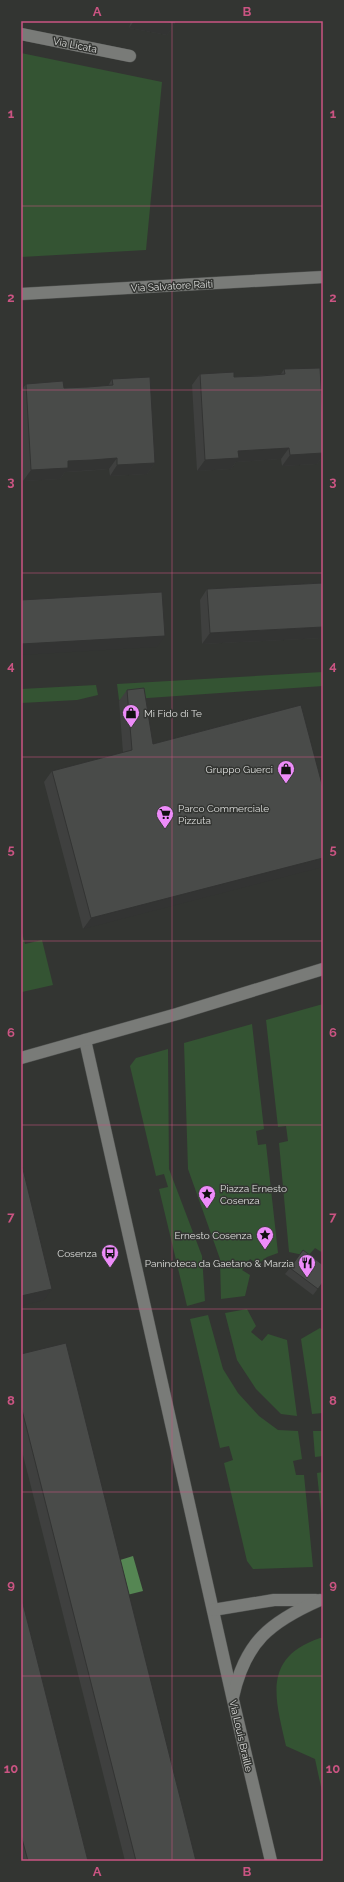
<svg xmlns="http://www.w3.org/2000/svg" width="344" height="1882" font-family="Raleway,sans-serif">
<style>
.green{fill:#345433}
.water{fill:#558653}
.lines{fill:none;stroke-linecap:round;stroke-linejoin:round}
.street-casing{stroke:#515351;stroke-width:13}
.street{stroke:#797b78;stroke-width:12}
.wall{fill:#3f403f}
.shaded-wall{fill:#333433}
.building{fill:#494b49;stroke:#333433}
.grid{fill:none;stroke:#ca5482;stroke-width:1;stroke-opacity:0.55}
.labels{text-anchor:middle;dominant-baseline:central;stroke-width:3;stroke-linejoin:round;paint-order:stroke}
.street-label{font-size:10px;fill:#dedfdd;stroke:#333532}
.poi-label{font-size:10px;fill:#dedfdd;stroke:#333532;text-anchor:end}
.neatline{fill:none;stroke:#ca5482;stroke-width:1.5}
.grid-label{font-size:13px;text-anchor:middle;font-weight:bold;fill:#ca5482}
</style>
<rect width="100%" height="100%" fill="#333532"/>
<g class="green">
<polygon points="21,53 162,82 146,250 21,257"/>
<polygon points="323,672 323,686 119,700 117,684"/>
<polygon points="96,685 98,695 77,700 21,703 21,689"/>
<polygon points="21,929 25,944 42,940 53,985 22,992"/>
<polygon points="323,1004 323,1253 315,1248 308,1256 289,1252 279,1143 288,1141 286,1126 278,1127 266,1020"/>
<polygon points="252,1024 264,1129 256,1131 258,1145 266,1144 278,1253 267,1257 258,1264 250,1259 242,1270 250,1275 245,1296 221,1299 220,1259 188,1169 184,1043"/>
<polygon points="168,1049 169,1169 202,1256 205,1301 187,1306 159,1189 168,1187 164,1174 156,1176 130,1066 136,1058"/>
<polygon points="247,1309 256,1326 251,1332 262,1341 268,1334 287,1340 297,1416 281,1414 256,1389 237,1360 225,1313"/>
<polygon points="208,1315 223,1369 238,1393 259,1416 278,1430 298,1431 302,1459 293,1461 296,1475 304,1475 313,1567 253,1569 247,1561 224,1463 233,1460 229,1446 220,1448 190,1319"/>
<polygon points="320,1328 323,1330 323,1413 312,1414 301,1339"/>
<polygon points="313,1431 323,1431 323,1456 315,1457"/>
<polygon points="323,1472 323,1532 317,1473"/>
<path d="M 320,1638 L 323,1638 L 323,1796 L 315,1759 L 286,1746 C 275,1698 262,1658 320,1638 Z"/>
</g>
<polygon class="water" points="133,1556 143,1591 127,1595 117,1561"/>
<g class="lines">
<defs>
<g id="street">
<polyline points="21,34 130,56"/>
<polyline points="21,294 323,277"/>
<polyline points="85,1040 233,1700 271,1861"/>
<polyline points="21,1058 177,1014 323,969"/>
<polyline points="213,1610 274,1600 316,1600"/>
<path d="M 233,1697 C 245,1642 270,1622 320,1600"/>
</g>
</defs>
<use href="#street" class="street-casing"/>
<use href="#street" class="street"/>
</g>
<g class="wall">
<polygon points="131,21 176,21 175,24 167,35 129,28"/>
<polygon points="284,369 323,421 323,456 317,464 282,466 281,459 236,462 231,469 197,471 192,385 200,374 234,377 281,374"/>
<polygon points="112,379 155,463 147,474 110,476 109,469 85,471 65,472 60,479 23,481 21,438 21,391 26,384 64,388 108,386"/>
<polygon points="323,583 323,638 202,644 200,600 207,589"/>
<polygon points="127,690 153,744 301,705 83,929 44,782 52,771 123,753 119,701"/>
<polygon points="290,1268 323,1282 313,1295 285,1274"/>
<polygon points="21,1354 196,1861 125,1861 21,1447"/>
<polygon points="21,1596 88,1861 21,1861"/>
</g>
<g class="shaded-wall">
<polygon points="134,21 159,21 175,24 167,35 129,28"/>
<polygon points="289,448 281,459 236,462 231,469 197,471 205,460 238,451"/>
<polygon points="323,453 323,456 317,464 282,466 290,455"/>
<polygon points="117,458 109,469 65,472 60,479 23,481 31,470 68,461"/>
<polygon points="155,463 147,474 110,476 117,465"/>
<polygon points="323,627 323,638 202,644 210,633"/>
<polygon points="165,636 157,647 21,655 21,644"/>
<polygon points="323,858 323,867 83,929 91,918"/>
<polygon points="52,1289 44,1300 21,1306 21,1296"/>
</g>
<g class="building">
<polygon points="159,21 176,21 175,24"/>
<polygon points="320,368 323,421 323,453 290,455 289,448 238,451 239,458 205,460 200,374 234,372 234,377 261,376 285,374 284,369"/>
<polygon points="150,377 155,463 117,465 117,458 92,460 68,461 68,468 31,470 26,384 63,381 64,388 88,387 113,385 112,379"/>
<polygon points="323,583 323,627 210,633 207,589"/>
<polygon points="162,592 165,636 21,644 21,600"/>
<polygon points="144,688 153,744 301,705 323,788 323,858 91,918 52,771 132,750 127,690"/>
<polygon points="21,1165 22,1165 52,1289 21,1296"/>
<polygon points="303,1250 323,1265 323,1282 318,1289 290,1268"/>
<polygon points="66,1343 196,1861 136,1861 21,1406 21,1354"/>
<polygon points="21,1596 88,1861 28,1861 21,1835"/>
</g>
<path class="grid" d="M 172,21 L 172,1861M 21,206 L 323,206M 21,390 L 323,390M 21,573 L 323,573M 21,757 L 323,757M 21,941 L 323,941M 21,1125 L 323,1125M 21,1309 L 323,1309M 21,1492 L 323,1492M 21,1676 L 323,1676"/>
<defs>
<symbol id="shop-pin" viewBox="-11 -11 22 30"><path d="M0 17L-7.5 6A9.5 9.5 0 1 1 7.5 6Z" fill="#ed8cf9" stroke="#333532"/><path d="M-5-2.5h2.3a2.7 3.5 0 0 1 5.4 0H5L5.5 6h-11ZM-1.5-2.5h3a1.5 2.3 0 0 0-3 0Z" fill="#111"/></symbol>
<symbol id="supermarket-pin" viewBox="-11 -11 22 30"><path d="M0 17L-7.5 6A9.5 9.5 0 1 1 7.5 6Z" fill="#ed8cf9" stroke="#333532"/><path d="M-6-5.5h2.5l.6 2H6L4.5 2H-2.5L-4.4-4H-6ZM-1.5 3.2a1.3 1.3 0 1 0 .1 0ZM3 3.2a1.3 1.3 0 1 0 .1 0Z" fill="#111"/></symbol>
<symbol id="sight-pin" viewBox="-11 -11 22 30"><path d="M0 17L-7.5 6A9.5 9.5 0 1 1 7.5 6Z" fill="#ed8cf9" stroke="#333532"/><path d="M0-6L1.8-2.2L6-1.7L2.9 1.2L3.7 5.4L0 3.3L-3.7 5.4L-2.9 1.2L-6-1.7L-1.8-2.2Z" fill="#111"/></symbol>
<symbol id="bus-pin" viewBox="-11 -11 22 30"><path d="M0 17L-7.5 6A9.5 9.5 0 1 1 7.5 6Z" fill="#ed8cf9" stroke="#333532"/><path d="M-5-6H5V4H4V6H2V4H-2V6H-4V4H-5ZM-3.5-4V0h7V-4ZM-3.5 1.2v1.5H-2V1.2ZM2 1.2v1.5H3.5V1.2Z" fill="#111"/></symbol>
<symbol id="restaurant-pin" viewBox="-11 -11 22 30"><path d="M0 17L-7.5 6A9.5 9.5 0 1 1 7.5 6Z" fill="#ed8cf9" stroke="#333532"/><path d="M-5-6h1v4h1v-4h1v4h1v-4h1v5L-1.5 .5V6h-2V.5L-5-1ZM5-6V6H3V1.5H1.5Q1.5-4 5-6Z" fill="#111"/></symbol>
</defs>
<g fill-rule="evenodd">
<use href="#shop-pin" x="121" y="703" width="20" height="27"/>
<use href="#shop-pin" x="276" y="759" width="20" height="27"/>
<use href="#supermarket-pin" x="155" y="804" width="20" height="27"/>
<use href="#sight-pin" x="197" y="1184" width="20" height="27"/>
<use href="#sight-pin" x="255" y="1225" width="20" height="27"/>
<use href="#bus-pin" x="100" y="1243" width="20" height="27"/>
<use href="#restaurant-pin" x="297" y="1253" width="20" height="27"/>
</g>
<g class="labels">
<g class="street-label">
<text transform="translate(75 45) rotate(11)">Via Licata</text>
<text transform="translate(172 286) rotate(-3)">Via Salvatore Raiti</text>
<text transform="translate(241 1736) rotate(77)">Via Louis Braille</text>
</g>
<g class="poi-label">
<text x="144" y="713" text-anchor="start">Mi Fido di Te</text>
<text x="273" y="769">Gruppo Guerci</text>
<text x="178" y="808" text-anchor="start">Parco Commerciale<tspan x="178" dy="12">Pizzuta</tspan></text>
<text x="220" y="1188" text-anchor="start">Piazza Ernesto<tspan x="220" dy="12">Cosenza</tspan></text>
<text x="252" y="1235">Ernesto Cosenza</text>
<text x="97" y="1253">Cosenza</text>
<text x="294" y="1263">Paninoteca da Gaetano &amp; Marzia</text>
</g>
</g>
<rect width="344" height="1882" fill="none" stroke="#333532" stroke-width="44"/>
<rect x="22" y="22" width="300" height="1838" class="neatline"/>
<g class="grid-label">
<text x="97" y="16">A</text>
<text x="247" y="16">B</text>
<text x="11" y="118">1</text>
<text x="333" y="118">1</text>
<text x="11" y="302">2</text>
<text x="333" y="302">2</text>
<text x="11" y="486">3</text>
<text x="333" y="486">3</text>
<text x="11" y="670">4</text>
<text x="333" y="670">4</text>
<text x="11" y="854">5</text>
<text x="333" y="854">5</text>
<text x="11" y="1037">6</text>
<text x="333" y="1037">6</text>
<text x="11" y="1221">7</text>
<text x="333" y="1221">7</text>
<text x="11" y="1405">8</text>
<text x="333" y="1405">8</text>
<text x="11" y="1589">9</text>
<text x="333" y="1589">9</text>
<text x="11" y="1773">10</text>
<text x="333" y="1773">10</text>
<text x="97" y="1876">A</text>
<text x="247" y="1876">B</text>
</g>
</svg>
